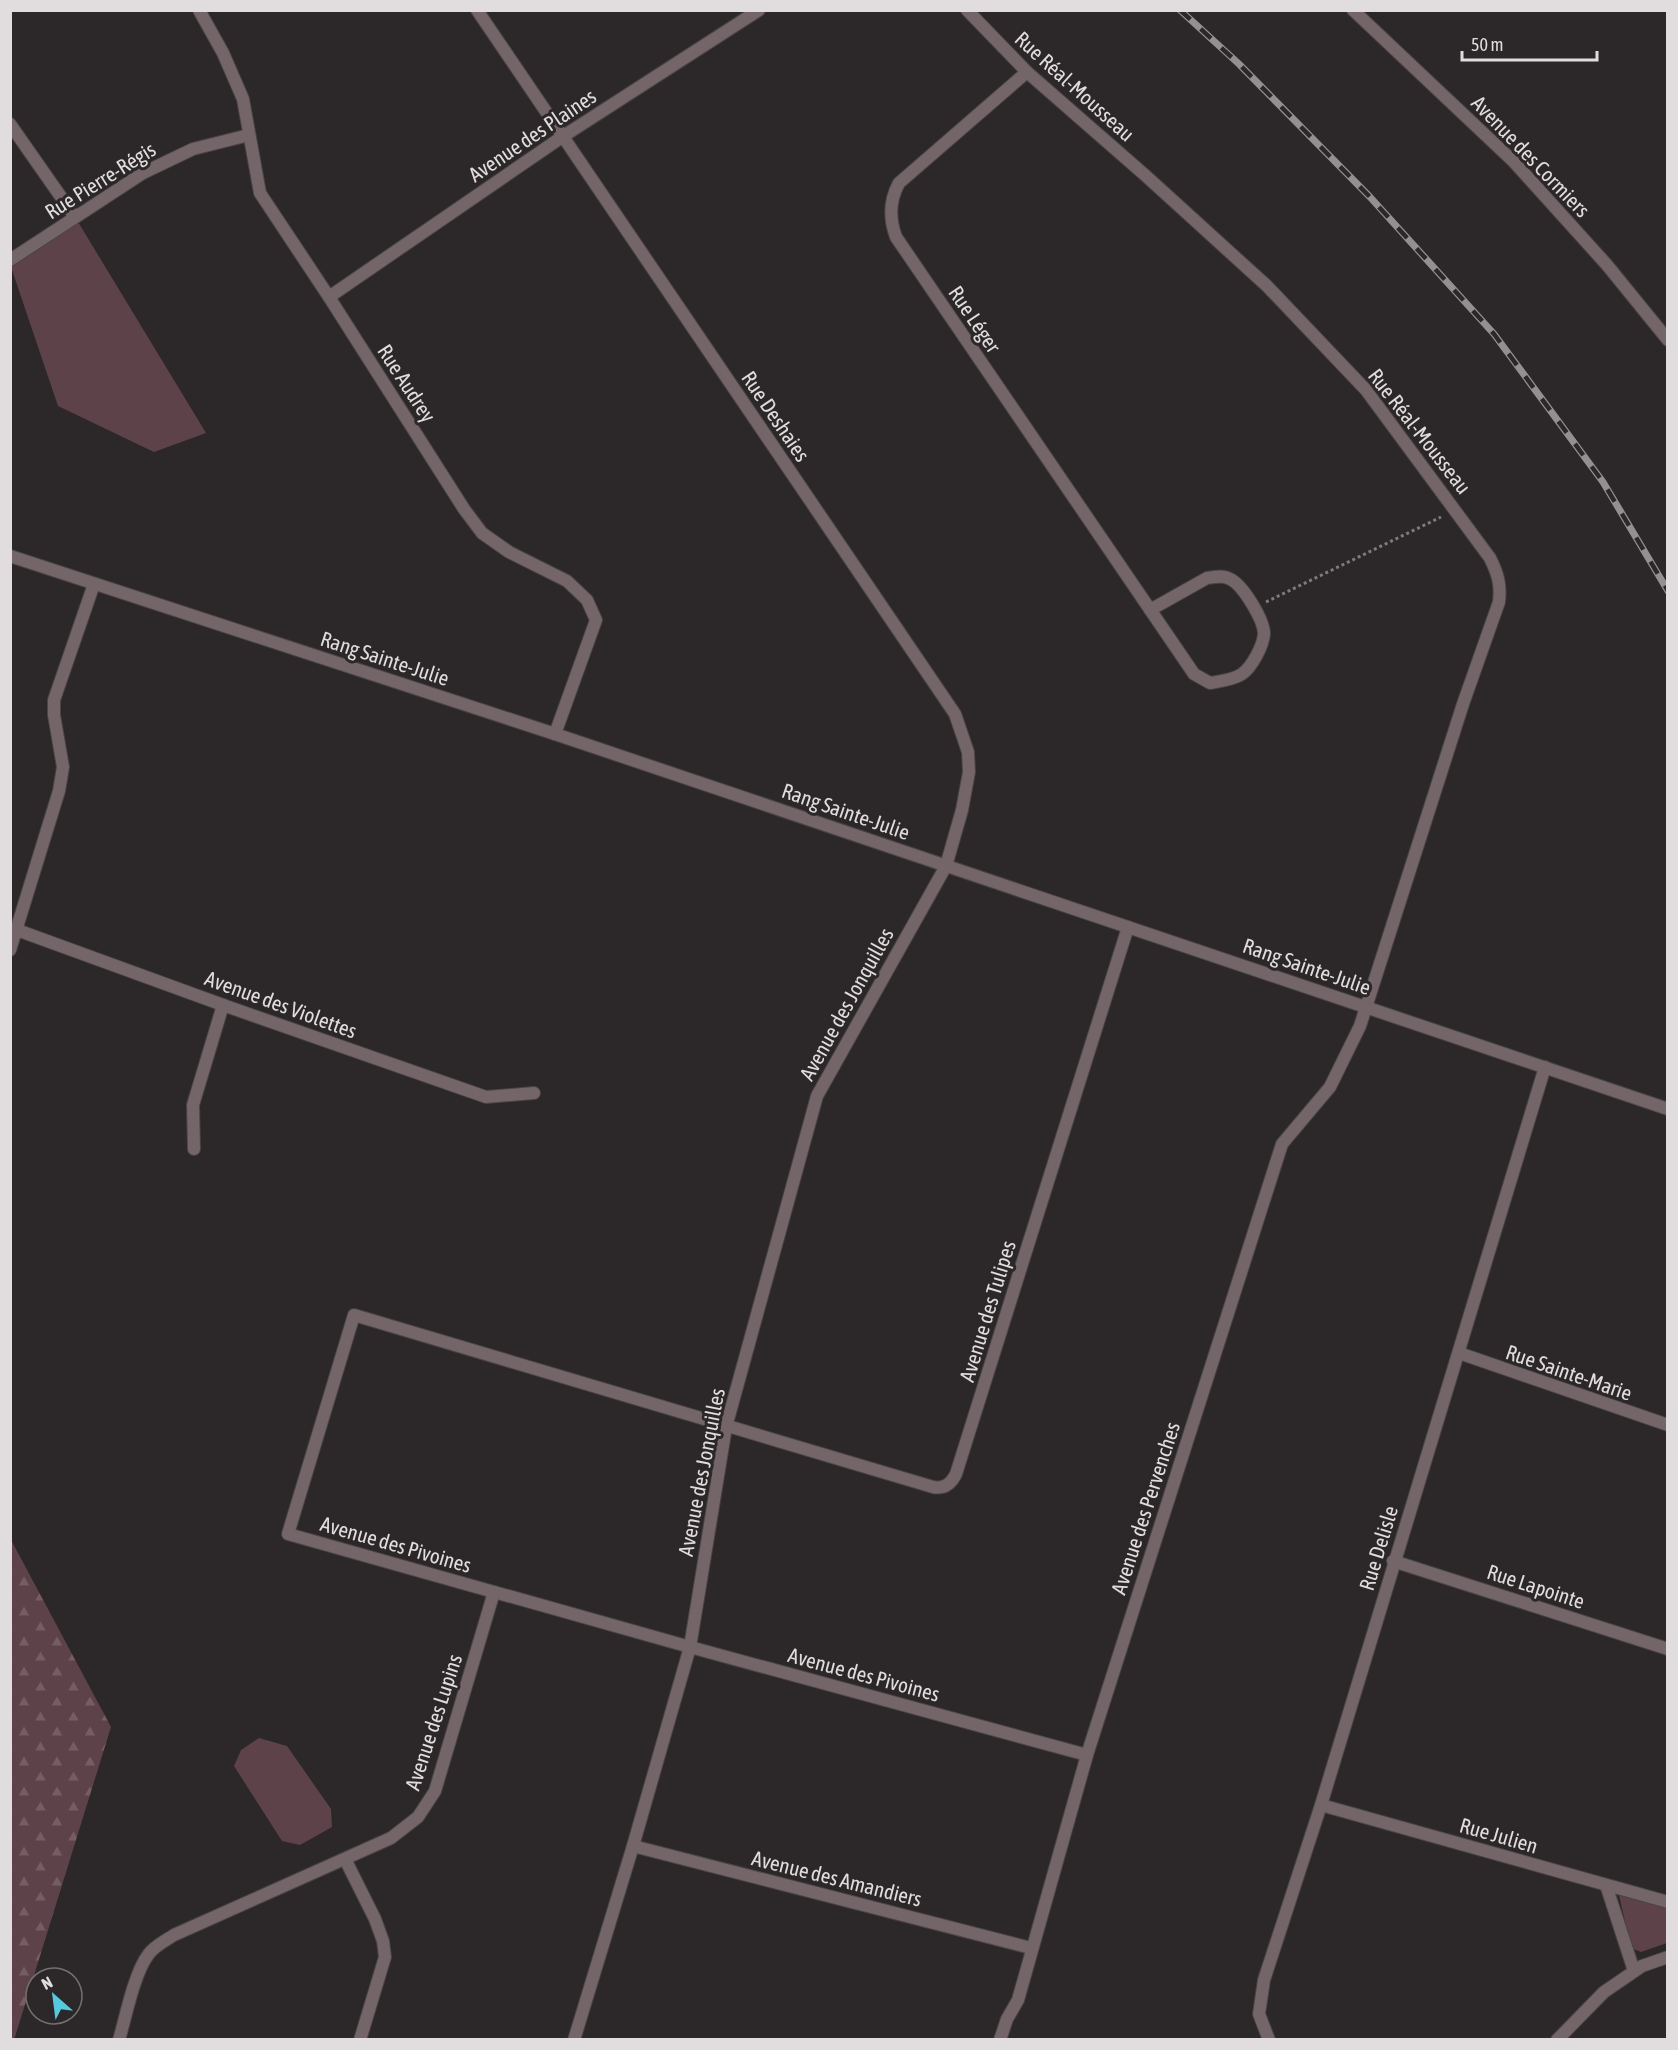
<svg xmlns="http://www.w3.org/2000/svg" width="1678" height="2050" font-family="'Asap Condensed',sans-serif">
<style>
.forest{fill:url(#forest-firs)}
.park{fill:#5e4249}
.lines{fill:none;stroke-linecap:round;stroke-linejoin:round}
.minor-casing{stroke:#494445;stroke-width:14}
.tertiary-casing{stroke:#494445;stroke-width:14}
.path{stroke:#7f7a7b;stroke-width:3;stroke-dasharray:3 3;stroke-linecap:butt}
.minor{stroke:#746569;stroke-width:12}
.tertiary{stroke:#746569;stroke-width:12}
.rail-casing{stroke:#949091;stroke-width:7}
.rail{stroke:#2c2728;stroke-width:4.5;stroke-dasharray:14;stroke-linecap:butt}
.labels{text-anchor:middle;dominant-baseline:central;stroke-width:6;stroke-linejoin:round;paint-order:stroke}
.street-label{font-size:21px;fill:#e1ddde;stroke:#2c2728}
</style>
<defs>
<pattern id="forest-firs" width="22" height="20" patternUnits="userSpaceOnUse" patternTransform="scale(1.5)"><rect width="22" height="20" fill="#5e4249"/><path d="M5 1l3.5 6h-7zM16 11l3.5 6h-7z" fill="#755d63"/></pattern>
</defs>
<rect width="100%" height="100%" fill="#2c2728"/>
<polygon class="forest" points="10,1538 111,1727 14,2040 10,2039"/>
<g class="park">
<polygon points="75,217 206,433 154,452 58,406 11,267 10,260"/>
<polygon points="259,1738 287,1746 331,1809 332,1827 300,1845 282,1841 234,1766 241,1750"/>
<polygon points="1619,1895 1667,1903 1667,1943 1641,1952 1631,1948"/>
</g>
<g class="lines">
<defs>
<g id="minor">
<polyline points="199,10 223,53 243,99 260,193 329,297 464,509 482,533 509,552 567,581 587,600 596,620 555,734"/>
<polyline points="477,10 955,714 968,752 969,772 962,810 946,866 817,1096 726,1427 690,1647 633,1846 574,2040"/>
<path d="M 967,10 L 1027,72 L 1146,176 L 1267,286 L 1366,390 L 1490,558 C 1498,574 1501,585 1499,602 L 1463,704 L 1360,1026 L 1330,1087 L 1282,1144 L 1087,1755 L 1018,2000 L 1007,2019 L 1000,2040"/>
<polyline points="1353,10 1514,162 1607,265 1668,340"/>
<path d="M 1027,72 L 899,183 C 889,201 889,218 896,237 L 1194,674 L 1210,683 C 1220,681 1233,680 1242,674 C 1252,667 1263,646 1264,634 C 1264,620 1243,585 1230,579 C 1223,575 1215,577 1207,578 L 1150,610"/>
<polyline points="10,124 75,217"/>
<polyline points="10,260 143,173 193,149 249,135"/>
<polyline points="329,297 562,137 759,10"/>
<polyline points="17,930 223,1005 486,1097 534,1093"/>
<polyline points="10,950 59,791 63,767 54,715 54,700 94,584"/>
<polyline points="194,1149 193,1105 223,1005"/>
<polyline points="1459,1353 1668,1425"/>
<polyline points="1393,1561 1668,1649"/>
<path d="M 1087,1755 L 690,1647 L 288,1534 L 354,1315 L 933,1487 C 944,1489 951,1484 956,1474 L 1128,927"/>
<polyline points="1321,1805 1668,1902"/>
<polyline points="633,1846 1031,1948"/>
<polyline points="345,1859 375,1919 383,1941 385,1957 360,2040"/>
<polyline points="1606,1885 1634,1971"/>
<path d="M 119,2040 C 126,2016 134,1974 148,1955 C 154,1946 165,1941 174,1935 L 391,1838 L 418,1817 L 435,1791 L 494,1592"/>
<polyline points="1269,2040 1259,2014 1264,1980 1321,1805 1545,1067"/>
<polyline points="1557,2040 1604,1992 1642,1966 1668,1957"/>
</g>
<polyline id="tertiary" points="10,556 555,734 1668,1109"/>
</defs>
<use href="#minor" class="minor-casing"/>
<use href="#tertiary" class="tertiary-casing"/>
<polyline class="path" points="1266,602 1441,517"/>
<use href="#minor" class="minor"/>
<use href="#tertiary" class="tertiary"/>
<defs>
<polyline id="rail" points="1180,10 1239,64 1370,197 1494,334 1603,482 1668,591"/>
</defs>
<use href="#rail" class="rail-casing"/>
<use href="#rail" class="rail"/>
</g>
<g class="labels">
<g class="street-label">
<text transform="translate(1075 86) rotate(42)">Rue Réal-Mousseau</text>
<text transform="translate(532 135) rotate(-34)">Avenue des Plaines</text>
<text transform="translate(1531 156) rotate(46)">Avenue des Cormiers</text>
<text transform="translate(100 180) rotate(-32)">Rue Pierre-Régis</text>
<text transform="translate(975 319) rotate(56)">Rue Léger</text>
<text transform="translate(407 383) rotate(57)">Rue Audrey</text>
<text transform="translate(776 416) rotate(56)">Rue Deshaies</text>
<text transform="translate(1420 431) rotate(52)">Rue Réal-Mousseau</text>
<text transform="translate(385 658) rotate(18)">Rang Sainte-Julie</text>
<text transform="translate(846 811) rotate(19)">Rang Sainte-Julie</text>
<text transform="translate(1307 966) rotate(19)">Rang Sainte-Julie</text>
<text transform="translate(281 1004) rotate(20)">Avenue des Violettes</text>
<text transform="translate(846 1004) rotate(-61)">Avenue des Jonquilles</text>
<text transform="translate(987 1311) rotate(-73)">Avenue des Tulipes</text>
<text transform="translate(1569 1372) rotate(19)">Rue Sainte-Marie</text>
<text transform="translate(701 1472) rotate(-79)">Avenue des Jonquilles</text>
<text transform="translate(1145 1508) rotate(-72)">Avenue des Pervenches</text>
<text transform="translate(396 1544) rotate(16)">Avenue des Pivoines</text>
<text transform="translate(1378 1548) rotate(-73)">Rue Delisle</text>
<text transform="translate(1536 1586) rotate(18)">Rue Lapointe</text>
<text transform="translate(864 1674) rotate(15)">Avenue des Pivoines</text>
<text transform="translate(433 1722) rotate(-72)">Avenue des Lupins</text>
<text transform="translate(1499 1835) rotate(16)">Rue Julien</text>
<text transform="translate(837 1878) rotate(14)">Avenue des Amandiers</text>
</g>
</g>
<rect width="1678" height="2050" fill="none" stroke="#e1ddde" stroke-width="24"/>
<g transform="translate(54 1996) rotate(332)"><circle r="28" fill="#2c2728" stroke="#747071" stroke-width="1.5"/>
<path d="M0-4.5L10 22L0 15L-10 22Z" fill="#55cadf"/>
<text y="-9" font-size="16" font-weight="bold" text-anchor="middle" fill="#e1ddde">N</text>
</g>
<path d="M1462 51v9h135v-9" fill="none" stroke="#e1ddde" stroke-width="3"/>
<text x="1471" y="51" font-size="18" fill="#e1ddde" stroke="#2c2728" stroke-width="4.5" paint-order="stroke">50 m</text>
</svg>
